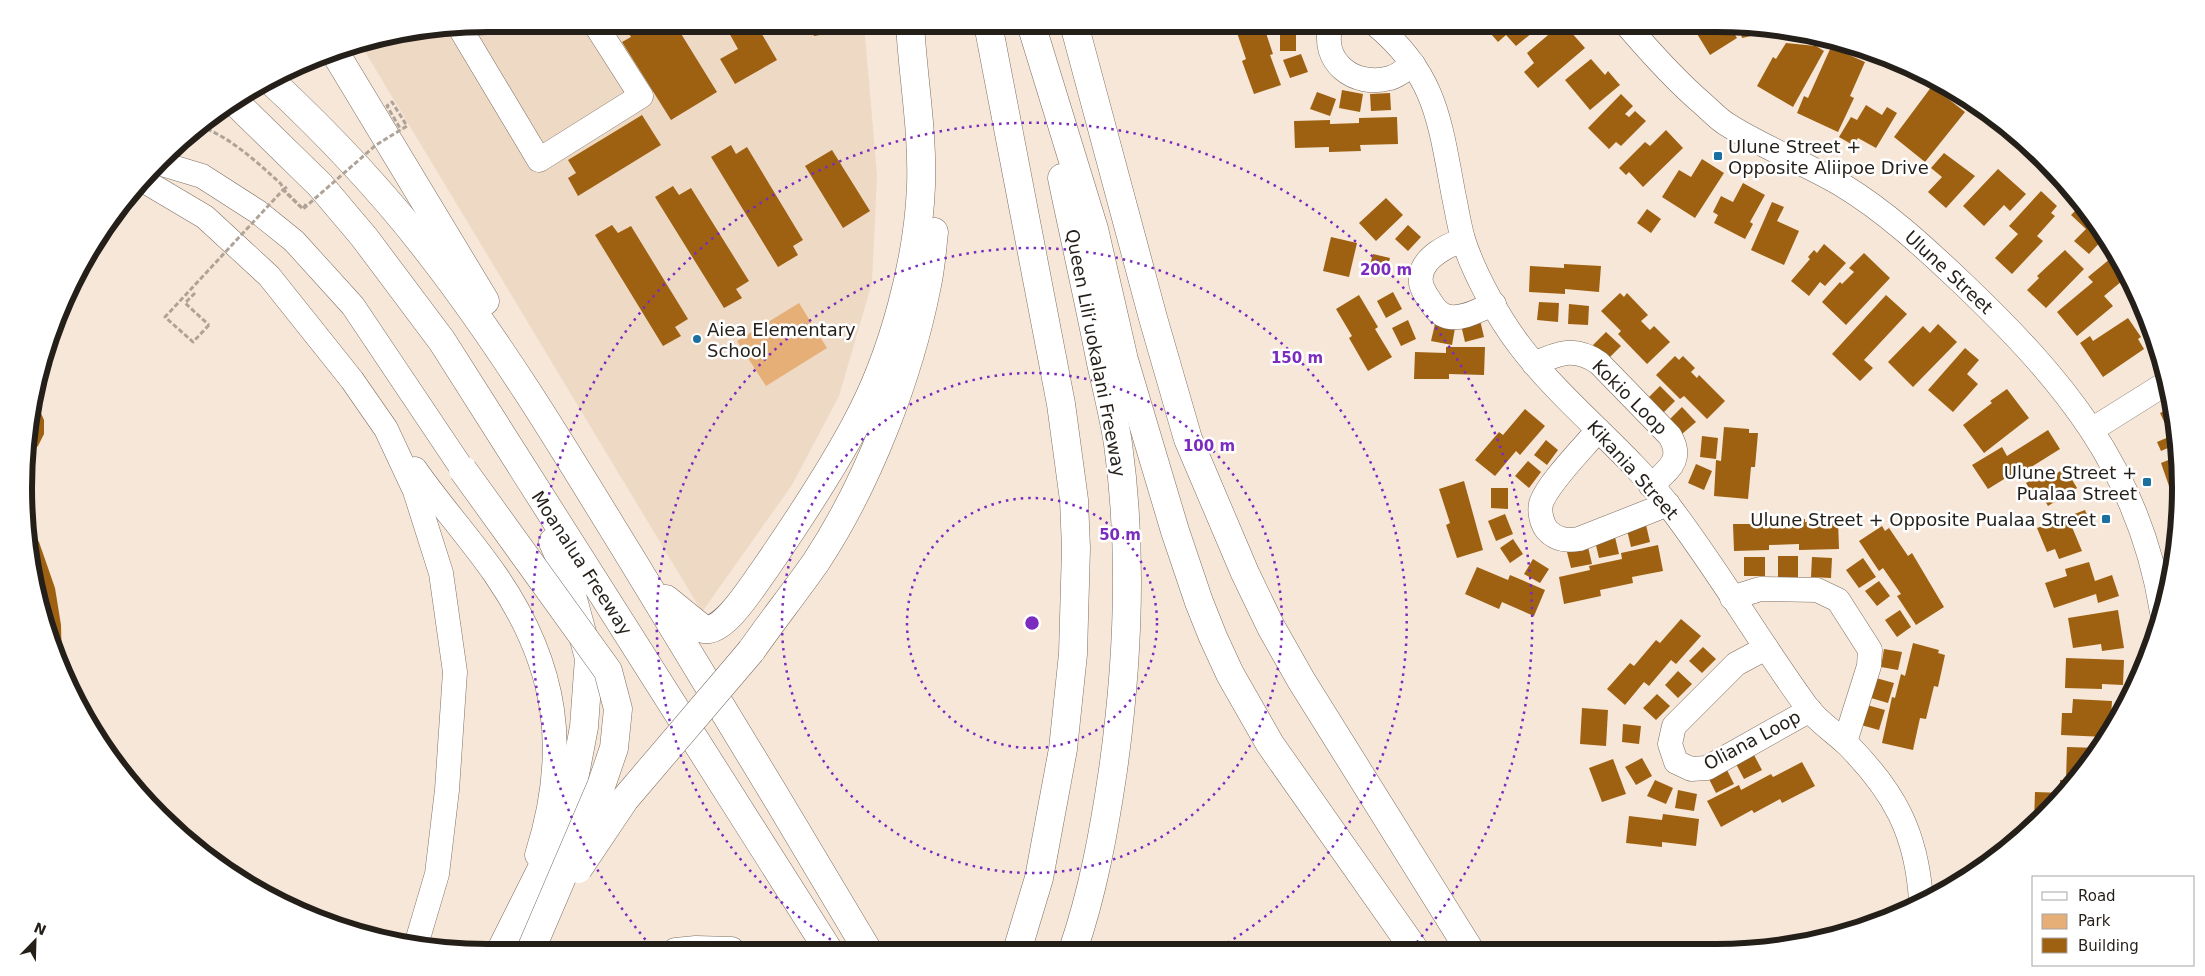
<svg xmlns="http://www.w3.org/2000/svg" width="2205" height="976" font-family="'DejaVu Sans',sans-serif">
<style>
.built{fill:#eed9c5}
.green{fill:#e6af78}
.building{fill:#9e6112}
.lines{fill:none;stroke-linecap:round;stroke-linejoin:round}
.minor-casing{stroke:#7d6f62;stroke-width:25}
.highway-casing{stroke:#7d6f62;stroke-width:29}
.path{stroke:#afa397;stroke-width:3;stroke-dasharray:5 2.5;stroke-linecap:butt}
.minor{stroke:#fff;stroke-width:24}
.highway{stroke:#fff;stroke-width:28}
.highway-bridge-casing{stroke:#7d6f62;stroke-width:29;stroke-linecap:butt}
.path-bridge{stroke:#afa397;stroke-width:3;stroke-dasharray:5 2.5;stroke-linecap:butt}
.highway-bridge{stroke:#fff;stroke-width:28}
.ring{fill:none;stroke:#7b2cbf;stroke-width:2.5;stroke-dasharray:2.5 5}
.poi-dot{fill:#1b70a0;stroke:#fff;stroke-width:2}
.labels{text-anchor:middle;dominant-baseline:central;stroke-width:5;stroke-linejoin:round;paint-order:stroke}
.poi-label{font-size:18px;fill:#251f1a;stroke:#fff;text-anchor:start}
.street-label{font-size:18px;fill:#251f1a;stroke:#fff}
.rim{fill:none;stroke:#251f1a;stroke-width:6}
.centre{fill:#7b2cbf;stroke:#fff;stroke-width:2.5}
.ring-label{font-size:15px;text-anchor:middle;font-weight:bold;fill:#7b2cbf;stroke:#fff;stroke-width:5;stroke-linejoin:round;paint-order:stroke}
</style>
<rect width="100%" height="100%" fill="#f7e7d8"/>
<polygon class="built" points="488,24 864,24 877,175 872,283 839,396 792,485 702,612 361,45"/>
<polygon class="green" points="799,303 827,348 766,386 737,341"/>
<g class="building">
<polygon points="623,24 675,24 717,92 671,120 622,42 631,37"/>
<polygon points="741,24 756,24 777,60 735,84 720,59 738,49 728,31"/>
<polygon points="812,24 836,24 837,32 814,36"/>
<polygon points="1239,24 1263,24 1273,54 1270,55 1281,85 1254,94 1242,61 1246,59 1235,27 1239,26"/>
<polygon points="1488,24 1543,24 1516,46 1506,35 1498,42 1485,27"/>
<polygon points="1561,24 1564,24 1585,48 1538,88 1524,72 1534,63 1527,53"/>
<polygon points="1691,24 1717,24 1721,26 1729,25 1737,38 1710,55"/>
<polygon points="1739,26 1764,28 1765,33 1742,38"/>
<rect x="1280" y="31" width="16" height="20"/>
<polygon points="1786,43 1816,46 1824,51 1793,107 1757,86 1773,57 1776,59"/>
<polygon points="1831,47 1865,62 1850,96 1854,98 1838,132 1797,113 1804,96 1808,98"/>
<polygon points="1301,54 1308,72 1290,78 1283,60"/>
<polygon points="1591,59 1605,75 1608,71 1620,85 1590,110 1565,80"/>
<polygon points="1932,86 1965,112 1925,162 1894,137"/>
<polygon points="1342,90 1363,94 1360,112 1339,108"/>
<polygon points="1317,92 1336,99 1330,116 1310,109"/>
<polygon points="1390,93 1391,110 1371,111 1370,94"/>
<polygon points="1621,94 1633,106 1625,114 1629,117 1635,111 1646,121 1621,146 1616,142 1609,149 1588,128"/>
<polygon points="1866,105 1882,115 1887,107 1897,113 1876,148 1858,138 1853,145 1839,137 1851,117 1857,120"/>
<polygon points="642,115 661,145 578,196 568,178 576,173 568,160"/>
<polygon points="1397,117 1398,144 1360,145 1361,151 1329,152 1329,147 1295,148 1294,121 1330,120 1330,124 1359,123 1359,118"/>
<polygon points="1666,130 1683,148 1643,187 1629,172 1626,175 1619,168 1645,142 1650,146"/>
<polygon points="731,145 736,154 747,147 803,240 793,246 798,255 778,267 711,157"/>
<polygon points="832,150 870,211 843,228 805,166"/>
<polygon points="1944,153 1975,176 1946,208 1928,192 1942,177 1931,168"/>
<polygon points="1702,159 1724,173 1695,218 1662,197 1679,170 1691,177"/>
<polygon points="1998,169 2026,194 2010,211 2004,205 1984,226 1963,206"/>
<polygon points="1743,183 1765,195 1750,222 1753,224 1745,239 1714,223 1718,215 1713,212 1721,196 1733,202"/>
<polygon points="673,186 679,195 691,188 749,281 736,289 742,298 724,308 655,197"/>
<polygon points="2041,191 2057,206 2051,213 2055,216 2037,236 2043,241 2012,274 1995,258 2018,234 2009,226"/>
<polygon points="1386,198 1403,215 1376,241 1359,223"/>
<polygon points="1772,202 1784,207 1777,221 1799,231 1784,265 1751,250"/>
<polygon points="2082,204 2106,236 2089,254 2074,241 2086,229 2071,215"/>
<polygon points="1647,209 1661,219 1651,233 1637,223"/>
<polygon points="612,225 618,233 631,226 688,319 675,327 681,336 663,346 595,235"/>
<polygon points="1408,225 1421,237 1408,251 1395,239"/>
<polygon points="1331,237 1357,243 1349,277 1323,271"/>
<polygon points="1824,244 1846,263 1825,286 1820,282 1809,296 1791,281 1810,259 1808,257 1814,250 1817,253"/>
<polygon points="2065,250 2084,269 2046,308 2027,290 2039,278 2037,276"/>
<polygon points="1864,253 1890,278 1846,325 1822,302 1840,282 1842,284 1854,272 1849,268"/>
<polygon points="1373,254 1390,258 1385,276 1368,272"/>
<polygon points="2116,254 2128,276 2104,296 2113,306 2077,336 2057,312 2093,282 2088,277"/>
<polygon points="1564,264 1601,266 1599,292 1565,289 1565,294 1529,292 1530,266 1564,268"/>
<polygon points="1393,292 1402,309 1386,318 1377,301"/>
<polygon points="1620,293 1624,297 1627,293 1648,315 1641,321 1650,330 1654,326 1670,342 1647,364 1618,334 1621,331 1601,311"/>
<polygon points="1359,295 1378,327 1375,329 1392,357 1368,371 1349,338 1352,336 1336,309"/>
<polygon points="1886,295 1907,314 1864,360 1873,368 1860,381 1832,354"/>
<polygon points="1539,302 1559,303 1558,322 1537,320"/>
<polygon points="1569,304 1589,306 1588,325 1568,324"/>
<polygon points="2128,318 2141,337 2138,339 2144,349 2103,377 2080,343 2090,336 2093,341"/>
<polygon points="1408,320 1416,339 1401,346 1392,328"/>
<polygon points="1480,320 1484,337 1465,342 1461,325"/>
<polygon points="1435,324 1455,328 1452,345 1431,341"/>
<polygon points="1938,324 1957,342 1913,387 1888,362 1923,326 1930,333"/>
<polygon points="1606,332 1621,346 1608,359 1593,345"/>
<polygon points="1446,347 1485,347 1484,375 1449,374 1449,379 1414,379 1415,352 1446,353"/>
<polygon points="1965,348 1979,360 1967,374 1978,384 1953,412 1928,390"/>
<polygon points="1675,356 1679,360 1683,356 1695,368 1691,372 1697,378 1699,375 1725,401 1707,419 1684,396 1680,399 1656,375"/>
<polygon points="1660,386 1675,401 1662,414 1647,399"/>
<polygon points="2007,389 2029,418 1984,453 1963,425 1992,403 1990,401"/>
<polygon points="32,403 40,411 44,420 44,434 38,446 31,452"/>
<polygon points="1682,407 1696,422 1682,434 1669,420"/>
<polygon points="2173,407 2177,444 2161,451 2157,442 2171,436 2160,413"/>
<polygon points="1525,409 1545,426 1520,455 1516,451 1495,476 1475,460 1499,432 1503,435"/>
<polygon points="1724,427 1749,429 1749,433 1758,433 1755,467 1751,467 1748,499 1714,496 1716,460 1721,461"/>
<polygon points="2048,430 2060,449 2017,476 2014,473 1988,489 1972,465 2002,447 2007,456"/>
<polygon points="1702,436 1718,438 1716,459 1700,457"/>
<polygon points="1546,440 1558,450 1547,465 1534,455"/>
<polygon points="2178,456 2181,481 2169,486 2161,463"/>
<polygon points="1528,461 1541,472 1529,488 1515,476"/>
<polygon points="1696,464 1712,471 1704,490 1688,483"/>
<polygon points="2065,468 2077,488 2048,506 2038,489 2032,493 2026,483 2044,473 2048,479"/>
<polygon points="1464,481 1483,550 1457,558 1446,525 1450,523 1439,489"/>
<polygon points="1491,488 1508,488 1508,509 1491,508"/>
<polygon points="2085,510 2089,520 2072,527 2082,551 2059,559 2055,549 2047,552 2037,528"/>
<polygon points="1505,514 1513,534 1496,541 1488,521"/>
<polygon points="1767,519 1805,519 1805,522 1838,521 1839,549 1799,550 1799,544 1769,545 1769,550 1734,551 1733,524 1767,524"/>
<polygon points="1646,525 1650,542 1631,547 1627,530"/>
<polygon points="1882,526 1885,531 1889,528 1908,556 1912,553 1944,607 1916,625 1897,596 1901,594 1883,568 1879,571 1859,541"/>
<polygon points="28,527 39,542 55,588 61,625 62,667 48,637 28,549"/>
<polygon points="1615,537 1619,554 1599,558 1595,541"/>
<polygon points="1513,539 1523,554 1510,563 1500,548"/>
<polygon points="1658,545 1663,571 1632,577 1633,583 1600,590 1601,596 1564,604 1559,577 1590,570 1589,566 1622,559 1621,553"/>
<polygon points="1588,547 1592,564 1571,568 1567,552"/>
<rect x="1778" y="556" width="20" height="22"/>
<rect x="1744" y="557" width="21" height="19"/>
<polygon points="1812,557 1832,558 1831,578 1811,577"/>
<polygon points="1863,558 1876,577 1859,588 1846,570"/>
<polygon points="1533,559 1549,569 1540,583 1524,574"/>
<polygon points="2089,562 2095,581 2112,575 2119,596 2098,603 2096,594 2054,608 2045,583 2067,576 2065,569"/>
<polygon points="1477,567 1508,580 1510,575 1545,590 1534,616 1502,602 1499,609 1465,594"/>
<polygon points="1879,581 1890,596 1877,606 1865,591"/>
<polygon points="1900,610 1911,627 1897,637 1885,620"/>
<polygon points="2118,610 2124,648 2102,651 2101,644 2073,648 2068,618"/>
<polygon points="1681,619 1701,636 1676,664 1671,660 1649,686 1644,682 1625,705 1607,689 1630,663 1634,666 1656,640 1660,643"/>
<polygon points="1913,643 1939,650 1938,653 1945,655 1938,687 1934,686 1926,719 1920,718 1913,750 1882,743 1892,697 1895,698 1901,674 1905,676"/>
<polygon points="1703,647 1716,659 1702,673 1689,661"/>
<polygon points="1884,649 1902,652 1898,670 1881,667"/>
<polygon points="2066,658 2124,660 2123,685 2102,684 2102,689 2065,688"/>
<polygon points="1678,671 1692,684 1678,698 1665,685"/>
<polygon points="1876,678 1894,683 1888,703 1871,698"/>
<polygon points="1657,694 1670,706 1656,720 1643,708"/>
<polygon points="2073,699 2112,701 2111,719 2115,720 2105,737 2061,735 2062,713 2072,713"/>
<polygon points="1867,705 1885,710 1879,730 1861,725"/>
<polygon points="1582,708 1608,710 1606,746 1580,744"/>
<polygon points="1623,724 1641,726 1639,744 1622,742"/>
<polygon points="2067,747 2098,748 2085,770 2069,787 2060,786 2060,780 2066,780"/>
<polygon points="1754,755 1762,770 1744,779 1736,764"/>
<polygon points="1642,758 1652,776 1636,785 1625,767"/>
<polygon points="1613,759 1626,794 1602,802 1589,768"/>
<polygon points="1802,762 1815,786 1782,803 1780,799 1754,813 1752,810 1721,827 1707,801 1739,785 1741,790 1771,774 1773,777"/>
<polygon points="1726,768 1734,784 1716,793 1708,777"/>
<polygon points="1655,780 1673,788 1666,804 1647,796"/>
<polygon points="1678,790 1697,794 1694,811 1675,808"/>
<polygon points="2035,792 2063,793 2034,822"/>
<polygon points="1663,814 1699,819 1696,846 1662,842 1662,847 1626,843 1629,816 1662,820"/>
</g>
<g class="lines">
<defs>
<g id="minor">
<path d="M 1331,24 C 1320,62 1354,88 1390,78 C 1398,76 1406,69 1413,64"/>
<path d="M 1375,24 C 1437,75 1440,124 1454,197 C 1457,211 1459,225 1463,239 C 1474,274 1498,317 1520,346 C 1564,404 1624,448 1669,506 C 1718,570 1759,641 1807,707 C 1817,721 1833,731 1846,743 C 1894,791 1917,833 1921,901"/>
<path d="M 1626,24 C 1650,52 1675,80 1703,104 C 1711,111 1719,120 1728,125 C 1764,148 1805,163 1842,185 C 1885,211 1923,246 1960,281 C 2062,378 2139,468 2162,612"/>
<polyline points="460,28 539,160 641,96 595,24"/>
<polyline points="162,164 202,176 258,212 294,241 353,306 463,470"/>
<polyline points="146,182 205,217 269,276 352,380 386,429 415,491 441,573 455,672 447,790 437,874 416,945"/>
<path d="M 1463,240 C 1448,245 1423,257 1421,276 C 1419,285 1425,294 1430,301 C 1434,308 1441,316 1450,317 C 1465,319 1480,309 1494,304"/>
<path d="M 1534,364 C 1558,353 1575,346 1599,363 L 1670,436 C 1684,461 1668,469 1651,486"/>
<polyline points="2093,429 2168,382"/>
<path d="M 1598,430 C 1585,446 1546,485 1541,504 C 1539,512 1542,524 1547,530 C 1556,540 1567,541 1579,539 L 1668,504"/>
<path d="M 415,469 C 440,505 470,538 495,574 C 558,665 570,751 537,855"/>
<polyline points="1732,598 1760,589 1817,590 1838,600 1870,650 1869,666 1845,742"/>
<polyline points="1766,648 1736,664 1674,726 1670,744 1676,762 1691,769 1707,768 1810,710"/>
</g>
<g id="highway">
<polyline points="988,24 1061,404 1074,500 1076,548 1073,654 1063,749 1039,878 1017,951"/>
<polyline points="1031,24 1094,229 1124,360 1175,531 1199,602 1213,637 1230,674 1270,744 1414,949"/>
<polyline points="1074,24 1153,318 1188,439 1245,573 1271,627 1301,680 1469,949"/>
<polyline points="334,51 485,301"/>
<path d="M 270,80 C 328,134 384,193 432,256 C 507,353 570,459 634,563 C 713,692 791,821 868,951"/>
<polyline points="234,101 320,185 364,237 442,341 829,951"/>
<path d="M 1062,178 C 1075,240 1089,302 1101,363 C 1107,390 1114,417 1118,444 C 1133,552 1128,663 1113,770 C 1104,831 1093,892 1073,950"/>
<path d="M 666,599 L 703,629 C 724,634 753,585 765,569 C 798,521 830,473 857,422 C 893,355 918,262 921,186 C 923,131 913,78 910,24"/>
<path d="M 751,651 C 772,621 795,592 816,562 C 868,483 909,377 927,285 C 931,267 932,249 934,232"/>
<polyline points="500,952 554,844 572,790 584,727 589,658 565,570 553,542"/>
<polyline points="676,952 696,950 731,951"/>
</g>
</defs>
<use href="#minor" class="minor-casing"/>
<use href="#highway" class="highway-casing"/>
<g class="path">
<path d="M 200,126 C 231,138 256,161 281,184 L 283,189 L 303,209 L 306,204"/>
<polyline points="195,293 185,303 209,325"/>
</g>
<use href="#minor" class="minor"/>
<use href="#highway" class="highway"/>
<defs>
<g id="highway-bridge">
<polyline points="463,470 608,671 618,709 614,748 601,786 530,952"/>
<polyline points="578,869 625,799 751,651"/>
</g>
</defs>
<use href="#highway-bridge" class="highway-bridge-casing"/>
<g class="path-bridge">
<polyline points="283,190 288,186"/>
<polyline points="209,325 193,342 165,317 283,190 303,209 376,145 407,126 392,102 387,106 401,130"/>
</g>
<use href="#highway-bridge" class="highway-bridge"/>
</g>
<g class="ring">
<circle cx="1032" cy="623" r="125"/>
<circle cx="1032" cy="623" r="250"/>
<path d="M850 951A375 375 0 1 1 1217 949"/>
<path d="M655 951A500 500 0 1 1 1412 948"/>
</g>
<g class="poi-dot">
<rect x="1713" y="151" width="10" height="10" rx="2.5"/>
<circle cx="697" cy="339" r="5"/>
<rect x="2142" y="477" width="10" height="10" rx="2.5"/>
<rect x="2101" y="514" width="10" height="10" rx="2.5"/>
</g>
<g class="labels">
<g class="poi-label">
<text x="1728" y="146">Ulune Street +<tspan x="1728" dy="21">Opposite Aliipoe Drive</tspan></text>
<text x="707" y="329">Aiea Elementary<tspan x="707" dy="21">School</tspan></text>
<text x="2137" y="472" text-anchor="end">Ulune Street +<tspan x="2137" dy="21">Pualaa Street</tspan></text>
<text x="2096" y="519" text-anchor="end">Ulune Street + Opposite Pualaa Street</text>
</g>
<g class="street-label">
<text transform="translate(1949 272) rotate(43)">Ulune Street</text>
<text transform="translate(1096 353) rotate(79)">Queen Liliʻuokalani Freeway</text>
<text transform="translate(1630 397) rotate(45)">Kokio Loop</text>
<text transform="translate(1633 470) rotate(48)">Kikania Street</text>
<text transform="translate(582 563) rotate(57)">Moanalua Freeway</text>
<text transform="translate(1752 740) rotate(-28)">Oliana Loop</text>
</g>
</g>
<path d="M0 0H2205V976H0ZM488 32H1716A456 456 0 0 1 2172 488V488A456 456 0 0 1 1716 944H488A456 456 0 0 1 32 488V488A456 456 0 0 1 488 32Z" fill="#fff" fill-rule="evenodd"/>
<path class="rim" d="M488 32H1716A456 456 0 0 1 2172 488V488A456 456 0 0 1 1716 944H488A456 456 0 0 1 32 488V488A456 456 0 0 1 488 32Z"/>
<circle cx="1032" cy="623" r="8" class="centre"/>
<g class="ring-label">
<text x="1386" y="275">200 m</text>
<text x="1297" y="363">150 m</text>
<text x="1209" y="451">100 m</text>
<text x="1120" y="540">50 m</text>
</g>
<rect x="2032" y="876" width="162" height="90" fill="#ffffff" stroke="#a8a5a3"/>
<rect x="2042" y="892" width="25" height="8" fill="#ffffff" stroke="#a8a5a3"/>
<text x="2078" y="901" font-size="15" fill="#251f1a">Road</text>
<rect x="2042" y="914" width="25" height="15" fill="#e6af78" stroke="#a8a5a3"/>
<text x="2078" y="926" font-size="15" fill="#251f1a">Park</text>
<rect x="2042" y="938" width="25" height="15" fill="#9e6112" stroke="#a8a5a3"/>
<text x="2078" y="951" font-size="15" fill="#251f1a">Building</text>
<g transform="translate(35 941) rotate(23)" stroke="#ffffff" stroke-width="4" paint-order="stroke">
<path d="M0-4L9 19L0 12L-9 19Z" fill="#251f1a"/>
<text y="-8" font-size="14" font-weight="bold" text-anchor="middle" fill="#251f1a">N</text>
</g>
</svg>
